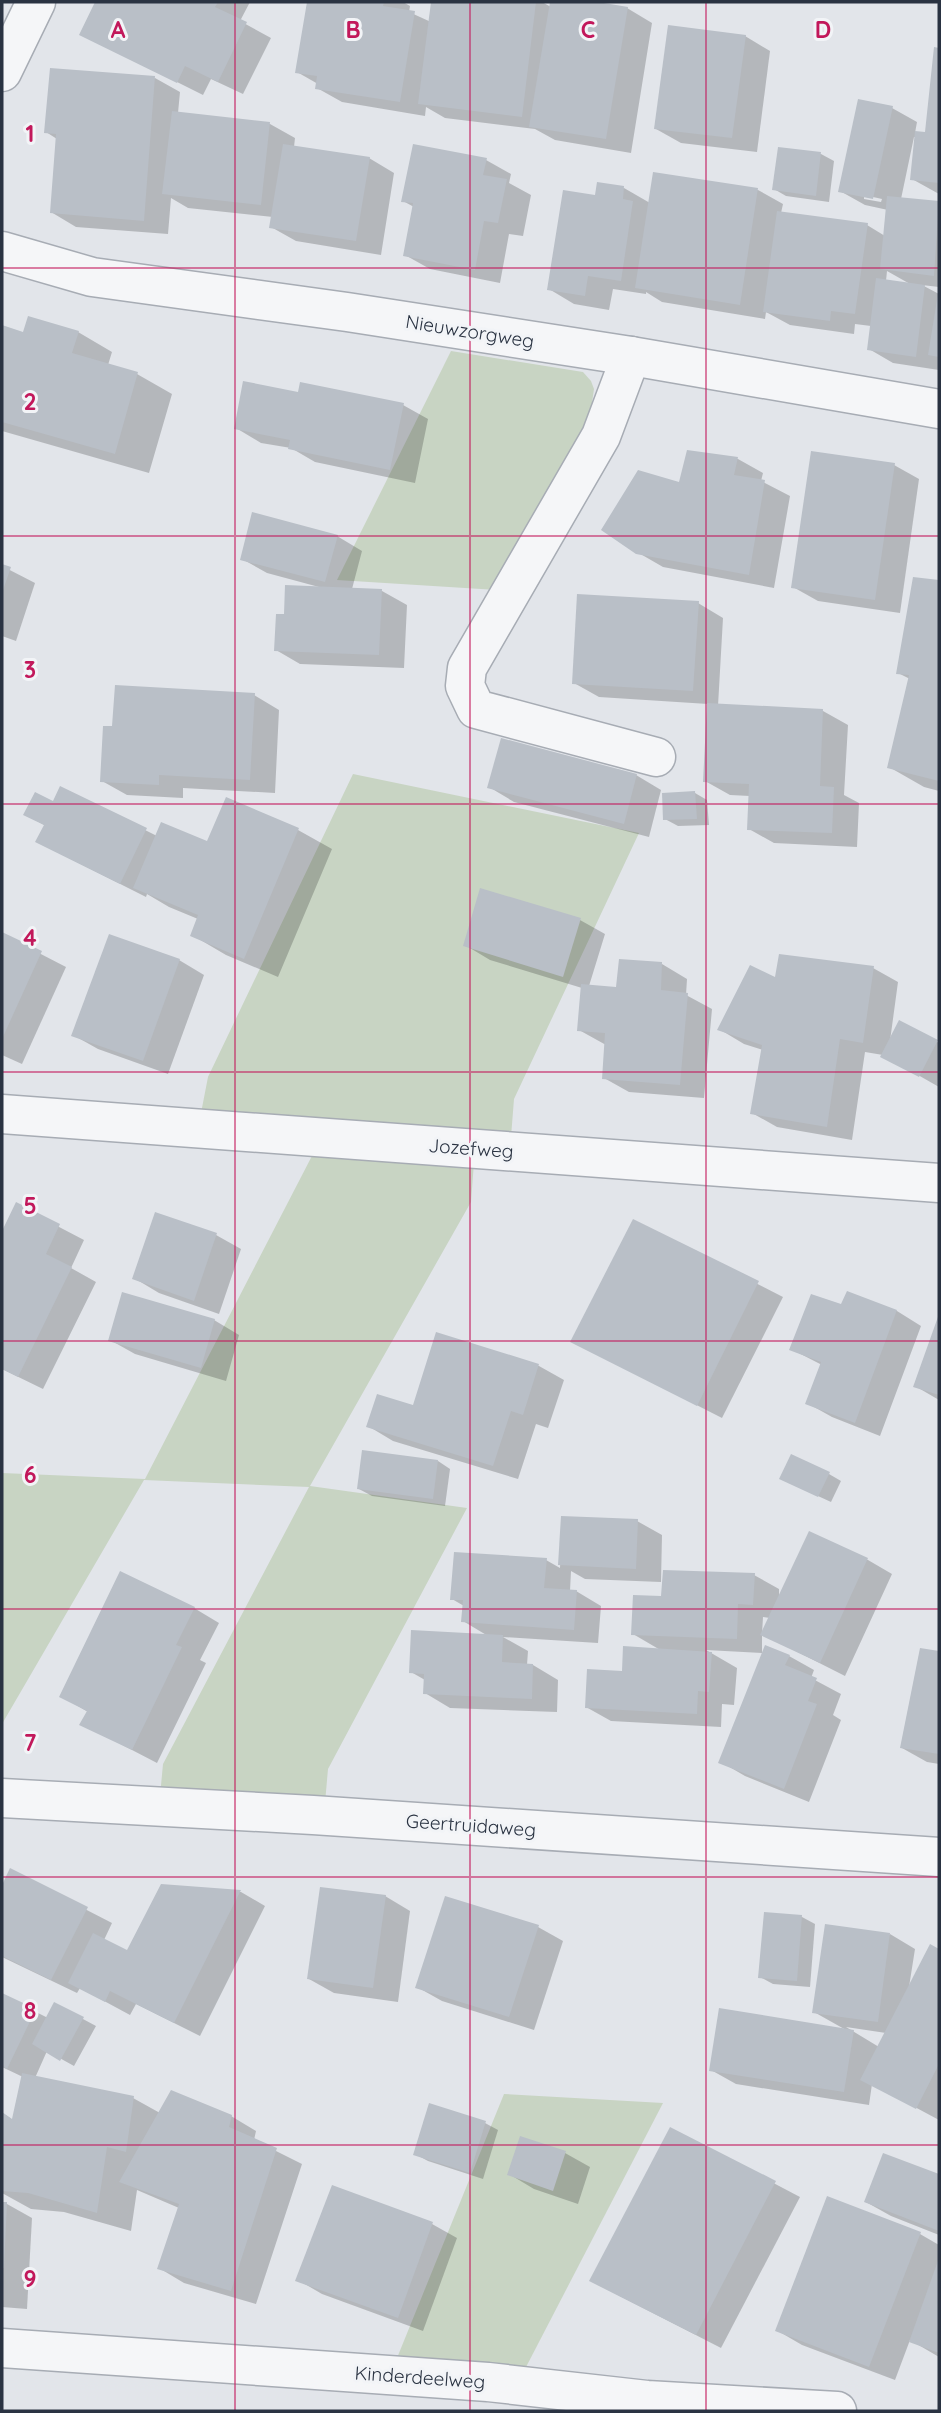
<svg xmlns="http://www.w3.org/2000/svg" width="941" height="2413" font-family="Quicksand,sans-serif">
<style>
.green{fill:#c8d4c3}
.shadow{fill:#0003;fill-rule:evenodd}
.building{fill:#b9bfc7}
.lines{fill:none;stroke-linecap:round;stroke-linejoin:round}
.street-casing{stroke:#a7acb4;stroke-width:41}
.street{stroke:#f5f6f8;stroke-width:38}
.grid{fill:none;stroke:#c2185b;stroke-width:2;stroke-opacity:0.55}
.labels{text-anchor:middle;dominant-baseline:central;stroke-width:6;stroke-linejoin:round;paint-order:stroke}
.street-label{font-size:19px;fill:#2a3342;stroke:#f2f4f7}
.grid-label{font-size:23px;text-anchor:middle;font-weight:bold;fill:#c2185b;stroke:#f2f4f7;stroke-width:6;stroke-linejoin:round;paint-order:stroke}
</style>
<rect width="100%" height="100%" fill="#e2e5ea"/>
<g class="green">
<polygon points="451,351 583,372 591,381 594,389 588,430 497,590 337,580"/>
<polygon points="353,774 639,833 514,1099 511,1137 201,1113 208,1077"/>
<polygon points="314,1152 474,1162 471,1202 310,1486 467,1508 328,1769 325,1803 160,1796 163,1764 309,1487 144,1480 2,1724 2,1473 145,1479"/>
<polygon points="504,2094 663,2103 525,2369 397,2358"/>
</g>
<g class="shadow">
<polygon points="97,2 250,2 240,21 271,38 243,94 211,79 203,95 81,34"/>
<polygon points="309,2 403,2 410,6 409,12 431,22 433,2 542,2 551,7 552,2 587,2 627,8 652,23 631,153 555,140 535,129 445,118 426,107 425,116 342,102 317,88 318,84 297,72"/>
<polygon points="745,36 770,51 757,152 681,143 656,129"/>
<path d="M 936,49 L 939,50 L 939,194 L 912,179 L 917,137 L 914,137 L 901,199 L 939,203 L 939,287 L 922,285 L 939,294 L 939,370 L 893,363 L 869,349 L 871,326 L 855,324 L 854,334 L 790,325 L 766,312 L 765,319 L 662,302 L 646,292 L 646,294 L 613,289 L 609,310 L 574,304 L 549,289 L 596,197 L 624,188 L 650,203 L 758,190 L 783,204 L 781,213 L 867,225 L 885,236 L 888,210 L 865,205 L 840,191 L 892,108 L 917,122 L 915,133 L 926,134 ZM 864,195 L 882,199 L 881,202 L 864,199 ZM 887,271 L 910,284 L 886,281 Z"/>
<polygon points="155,78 180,92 178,113 270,124 295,138 294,147 369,158 394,173 381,255 296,241 271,227 273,217 188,208 171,198 168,234 76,227 51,212 57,139 46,132"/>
<polygon points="780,149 821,154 834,161 829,202 786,196 774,189"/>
<polygon points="486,160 511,174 509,183 531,195 523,236 509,234 500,283 430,269 405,255 414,207 403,201"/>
<polygon points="2,327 25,334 78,332 112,352 108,365 137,374 172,394 149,473 2,431"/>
<polygon points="300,394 403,405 428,419 415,483 315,462 291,448 261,443 236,428"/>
<polygon points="688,452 738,459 763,473 761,481 790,496 774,588 663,567 637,552 680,485"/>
<polygon points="894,465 919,479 900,613 818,601 793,587"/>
<polygon points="337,536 362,551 352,589 382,591 407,605 404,668 300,664 276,650 285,616 319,587 267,573 242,559"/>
<polygon points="2,566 35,583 16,641 2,636"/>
<polygon points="914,579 939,581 939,791 924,787 889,767 910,679 898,673"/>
<polygon points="698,603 723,618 718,706 823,711 848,725 844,795 859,803 857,847 774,843 749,829 750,796 730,795 705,781 708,704 599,697 574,683"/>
<polygon points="254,695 279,710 275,793 183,788 183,798 127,795 102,781"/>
<polygon points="636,775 661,790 649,837 514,802 489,787"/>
<polygon points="61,788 157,836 208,843 298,830 332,849 278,977 226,955 192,935 198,919 169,907 147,894 146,897 37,842 46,826 26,815 54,803"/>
<polygon points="695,793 707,800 709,825 678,826 665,819"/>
<polygon points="580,920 605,934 589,986 618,989 662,964 687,979 686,995 712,1009 704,1098 629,1092 604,1078 606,1045 579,1030 582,988 490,960 465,945"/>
<polygon points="2,934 66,967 22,1064 2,1055"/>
<polygon points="179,960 204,975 168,1074 98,1049 73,1035"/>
<polygon points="873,968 898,982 890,1041 900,1022 939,1043 939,1087 883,1055 865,1052 852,1140 777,1127 752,1113 763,1050 744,1044 719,1029 777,979"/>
<polygon points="17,1205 84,1240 71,1268 96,1282 43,1389 2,1369 2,1233"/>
<polygon points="633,1221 783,1297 722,1418 573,1342"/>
<polygon points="216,1235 241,1249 219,1314 159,1293 134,1278"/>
<polygon points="848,1293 897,1311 921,1326 880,1436 832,1417 807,1403 822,1365 791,1349 842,1307"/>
<polygon points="939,1318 939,1400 915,1386"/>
<polygon points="214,1320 239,1335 226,1381 135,1354 110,1340"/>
<polygon points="438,1334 539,1366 564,1380 548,1428 536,1424 518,1479 393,1441 368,1426 414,1407"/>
<polygon points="438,1461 450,1469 445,1506 372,1496 359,1489"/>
<polygon points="829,1474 841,1481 831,1502 794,1485"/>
<polygon points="563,1517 637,1521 662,1535 661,1582 585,1579 571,1571 570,1591 576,1591 601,1606 598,1643 503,1637 528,1651 527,1665 533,1665 558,1680 557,1712 450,1708 425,1693 425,1680 411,1672 488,1636 463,1621 464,1606 452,1599 546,1560 560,1568"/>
<path d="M 810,1533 L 868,1560 L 892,1574 L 845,1676 L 762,1634 L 762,1653 L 706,1650 L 737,1668 L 734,1705 L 722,1704 L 721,1727 L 611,1721 L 586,1707 L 623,1673 L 662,1651 L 633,1634 L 663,1598 L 754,1575 L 779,1589 L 779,1599 ZM 763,1617 L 770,1618 L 762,1634 Z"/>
<polygon points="194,1608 219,1623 200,1660 206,1663 157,1763 82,1724 88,1712 61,1696"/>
<polygon points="921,1650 939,1653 939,1764 927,1762 902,1748"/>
<polygon points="789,1656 814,1670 811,1678 841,1694 833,1715 841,1720 809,1802 745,1776 721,1762"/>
<polygon points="11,1871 112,1923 104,1940 128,1952 162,1886 241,1892 265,1906 200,2036 136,2004 130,2015 80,1988 77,1993 2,1957 2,1889"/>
<polygon points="385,1896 410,1911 398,2002 334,1993 309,1979"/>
<polygon points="765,1914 802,1917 815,1924 810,1987 773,1984 760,1977"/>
<polygon points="538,1927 563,1941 534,2030 442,2001 417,1987"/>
<path d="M 890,1934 L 915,1949 L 909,1987 L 931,1947 L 939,1951 L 939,2120 L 872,2084 L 869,2105 L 736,2084 L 711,2070 L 846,2030 L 814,2012 ZM 846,2027 L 886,2033 L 879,2047 Z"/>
<polygon points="2,1995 48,2018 55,2004 96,2026 74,2066 47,2051 35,2078 133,2098 160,2113 231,2116 256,2131 254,2140 302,2164 256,2304 184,2283 159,2268 179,2208 137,2190 131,2231 64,2212 31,2209 2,2193 2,2113 13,2120 23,2077 2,2067"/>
<polygon points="485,2123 498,2130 483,2179 428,2161 415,2154"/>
<polygon points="670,2129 800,2197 721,2348 616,2294"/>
<polygon points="565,2153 590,2167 578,2204 534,2189 509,2174"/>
<polygon points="884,2155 939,2176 939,2235 891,2216 866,2202"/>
<polygon points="2,2204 7,2204 32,2218 27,2309 2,2307"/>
<polygon points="432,2224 457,2238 423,2331 322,2294 298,2280"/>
<polygon points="920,2234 939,2245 939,2357 910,2340 895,2380 802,2345 778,2331"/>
</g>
<g class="building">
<polygon points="95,2 218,2 215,7 247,22 218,82 185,66 177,83 79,35"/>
<polygon points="307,2 384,2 383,6 415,11 400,102 315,89 317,76 295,73"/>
<polygon points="431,2 536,2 522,117 418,104"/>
<polygon points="550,2 598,2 628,7 606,139 529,127"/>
<polygon points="668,25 746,35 732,138 654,129"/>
<polygon points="934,47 939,48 939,183 910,180 915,131 925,132"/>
<polygon points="50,68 155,76 144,221 50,213 56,134 44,133"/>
<polygon points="858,99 893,106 873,199 838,192"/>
<polygon points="172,111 270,122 261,205 162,194"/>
<polygon points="283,144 370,157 356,241 269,228"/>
<polygon points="413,144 487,158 483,175 507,179 498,223 484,221 475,270 403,256 413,203 401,202"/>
<polygon points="778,147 821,152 816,196 772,190"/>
<polygon points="653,172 758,188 740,305 635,288"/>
<polygon points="597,182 624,186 623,199 633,201 621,281 588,276 585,296 547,290 563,190 595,195"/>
<polygon points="887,196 939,201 934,276 880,269"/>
<polygon points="777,211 868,223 855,314 831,311 830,321 763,312"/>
<polygon points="876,278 925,285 916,357 867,350"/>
<polygon points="938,294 939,294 939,357 928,355"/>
<polygon points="28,316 79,331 72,353 138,372 115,454 2,422 2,325 23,332"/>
<polygon points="243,381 298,392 300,382 404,403 390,470 288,449 290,440 234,429"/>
<polygon points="687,450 738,457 734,475 765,480 749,575 636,554 601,530 638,470 679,482"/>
<polygon points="811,451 895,463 875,600 791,588"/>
<polygon points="252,512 338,535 325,582 240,560"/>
<polygon points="2,564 11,567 2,593"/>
<polygon points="913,577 939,580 939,781 887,768 909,675 896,674"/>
<polygon points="285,585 382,589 379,655 274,651 276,614 284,614"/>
<polygon points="577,594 699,601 693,691 572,684"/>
<polygon points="115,685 255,693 250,780 159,775 159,785 100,782 103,726 112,726"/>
<polygon points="707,703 823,709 820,786 834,787 832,833 747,830 749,784 703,782"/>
<polygon points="501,738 637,774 624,824 487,788"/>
<polygon points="60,786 147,828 120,884 35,842 44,825 23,815 35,792 53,801"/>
<polygon points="695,791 697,819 663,820 662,793"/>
<polygon points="226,797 299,828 244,959 190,936 198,915 133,888 161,822 207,841"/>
<polygon points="480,888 581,918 563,977 463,946"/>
<polygon points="2,932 42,951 2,1039"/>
<polygon points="109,934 180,959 143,1061 71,1036"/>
<polygon points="779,954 874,966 863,1043 840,1039 827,1127 750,1114 762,1045 717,1030 750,965 775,977"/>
<polygon points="619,959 662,962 661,990 688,993 680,1085 602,1079 605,1033 577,1031 581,984 616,987"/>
<polygon points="899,1020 938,1040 919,1077 880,1057"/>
<polygon points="16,1202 60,1224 46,1254 72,1267 18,1377 2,1369 2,1231"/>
<polygon points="155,1212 217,1233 194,1301 132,1279"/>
<polygon points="633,1219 759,1281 697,1406 570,1342"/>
<polygon points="847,1291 897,1310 855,1423 805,1404 821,1362 789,1350 811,1294 841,1304"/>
<polygon points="122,1292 215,1319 201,1368 108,1341"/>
<polygon points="939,1314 939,1395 913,1387"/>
<polygon points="436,1332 539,1364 523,1415 511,1411 493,1466 366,1427 377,1394 413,1405"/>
<polygon points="362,1450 438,1460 433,1499 357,1489"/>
<polygon points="791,1454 830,1472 818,1497 779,1479"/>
<polygon points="561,1516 638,1519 636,1569 558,1565"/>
<polygon points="809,1531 868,1558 820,1663 760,1635"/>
<polygon points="454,1552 547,1558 544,1588 577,1590 574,1630 461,1622 463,1600 450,1600"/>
<polygon points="663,1570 755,1573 753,1605 738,1604 737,1639 631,1635 633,1595 661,1596"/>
<polygon points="120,1571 195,1607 176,1645 182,1647 132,1750 79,1725 87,1711 59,1697"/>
<polygon points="411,1630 503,1635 502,1662 533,1664 532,1699 423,1694 424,1674 409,1673"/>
<polygon points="765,1645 790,1655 785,1665 817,1678 808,1701 817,1704 784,1789 718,1763"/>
<polygon points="623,1646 712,1652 709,1692 698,1691 697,1714 585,1708 587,1669 622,1671"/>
<polygon points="920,1648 939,1651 939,1754 900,1748"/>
<polygon points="10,1868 88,1907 51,1980 2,1956 2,1885"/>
<polygon points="161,1884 241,1890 174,2023 110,1991 105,2002 68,1983 93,1933 127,1950"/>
<polygon points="320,1887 386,1895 373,1988 307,1979"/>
<polygon points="445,1896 539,1925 509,2017 415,1988"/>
<polygon points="764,1912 802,1915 797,1981 758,1978"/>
<polygon points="825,1924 890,1933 878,2022 812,2013"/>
<polygon points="930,1944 939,1949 939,2064 916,2109 860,2080"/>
<polygon points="2,1993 36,2009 7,2069 2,2066"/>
<polygon points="54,2002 84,2017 60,2061 32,2044"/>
<polygon points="719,2008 854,2030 844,2092 709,2071"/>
<polygon points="22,2073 134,2096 126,2152 107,2147 97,2213 28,2193 2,2191 2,2112 12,2119"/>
<polygon points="171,2090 232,2115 229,2127 277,2148 231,2291 157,2269 179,2204 119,2182"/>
<polygon points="429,2103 486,2121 470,2173 413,2155"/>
<polygon points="670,2127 776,2181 696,2335 589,2281"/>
<polygon points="520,2136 566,2151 553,2191 507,2175"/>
<polygon points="883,2153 939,2174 939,2231 864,2202"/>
<polygon points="332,2185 433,2222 398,2318 295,2281"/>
<polygon points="827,2196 921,2232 869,2367 775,2331"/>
<polygon points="2,2202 7,2202 4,2268 2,2268"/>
<polygon points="939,2258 939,2353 909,2342"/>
</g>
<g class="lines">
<defs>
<g id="street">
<polyline points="2,72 36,2"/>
<polyline points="2,251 92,277 347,312 631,356 939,409"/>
<polyline points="631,356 601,436 467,668 465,686 476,709 656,757"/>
<polyline points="2,1114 939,1183"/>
<polyline points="2,1798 313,1815 939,1857"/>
<polyline points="2,2348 488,2382 647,2400 837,2411"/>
</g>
</defs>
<use href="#street" class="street-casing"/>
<use href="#street" class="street"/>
</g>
<path class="grid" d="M 235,2 L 235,2411M 470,2 L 470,2411M 706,2 L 706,2411M 2,268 L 939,268M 2,536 L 939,536M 2,804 L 939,804M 2,1072 L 939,1072M 2,1341 L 939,1341M 2,1609 L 939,1609M 2,1877 L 939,1877M 2,2145 L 939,2145"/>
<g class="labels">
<g class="street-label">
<text transform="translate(470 331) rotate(9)">Nieuwzorgweg</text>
<text transform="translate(471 1148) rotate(4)">Jozefweg</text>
<text transform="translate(471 1825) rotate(4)">Geertruidaweg</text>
<text transform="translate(420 2377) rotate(4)">Kinderdeelweg</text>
</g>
</g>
<g class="grid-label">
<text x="118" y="38">A</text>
<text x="353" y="38">B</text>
<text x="588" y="38">C</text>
<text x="823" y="38">D</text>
<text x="30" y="142">1</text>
<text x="30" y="410">2</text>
<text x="30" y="678">3</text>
<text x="30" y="946">4</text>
<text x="30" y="1214">5</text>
<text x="30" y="1483">6</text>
<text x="30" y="1751">7</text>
<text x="30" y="2019">8</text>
<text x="30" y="2287">9</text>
</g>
<rect width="941" height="2413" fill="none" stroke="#2a3342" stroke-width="7"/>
</svg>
